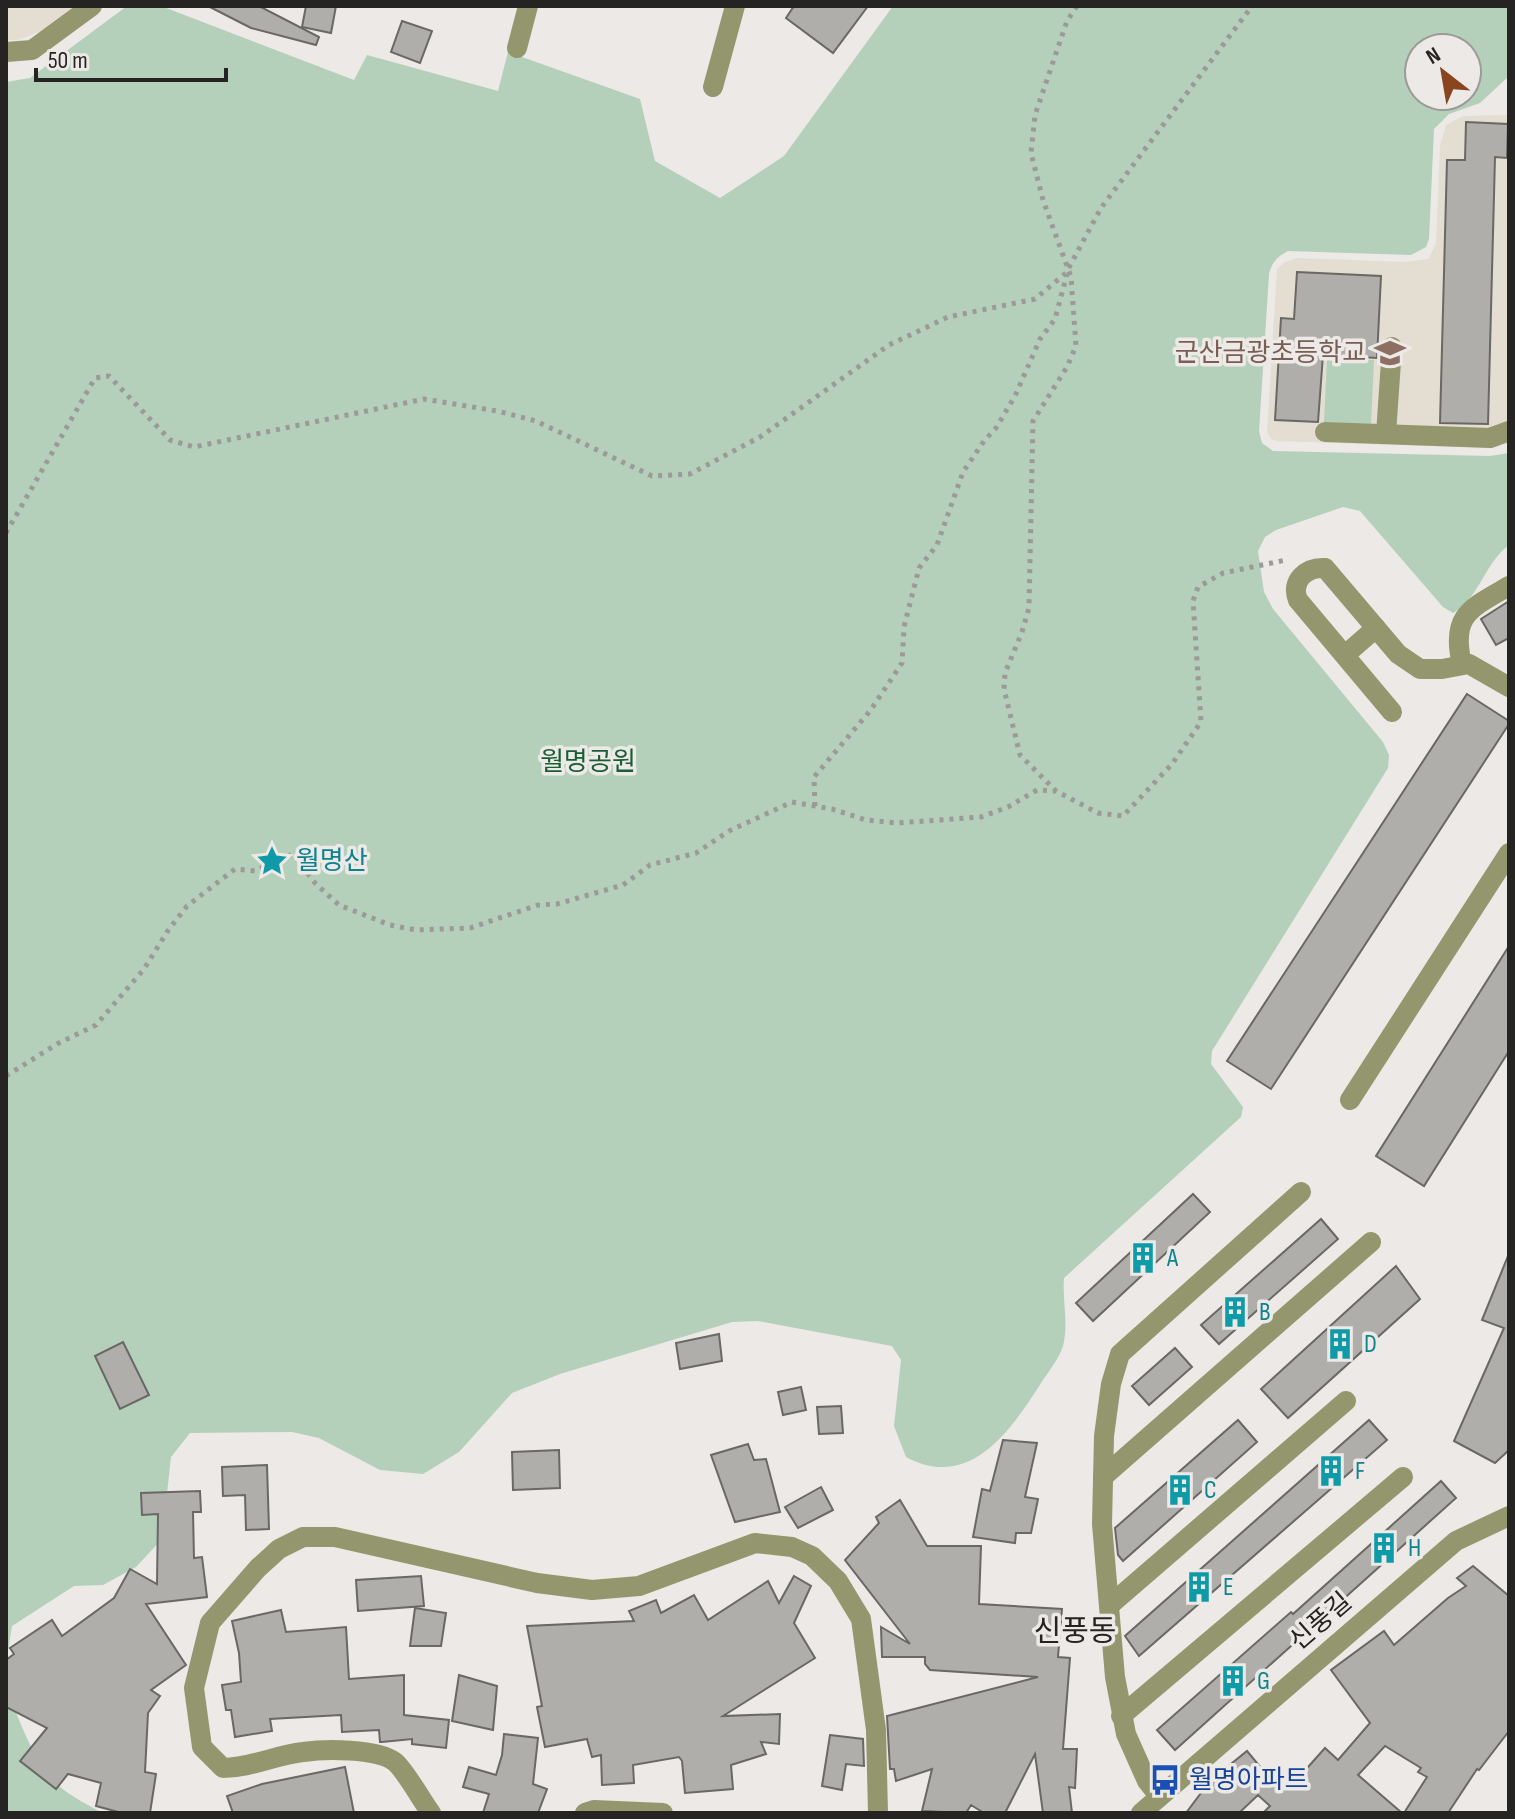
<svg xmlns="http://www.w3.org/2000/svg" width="1515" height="1819" font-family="'Sofia Sans Condensed','Noto Sans KR',sans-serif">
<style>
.built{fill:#e3ddd2}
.green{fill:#b4cfba;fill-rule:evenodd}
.building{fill:#b0aeab;stroke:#6a6865;stroke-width:2}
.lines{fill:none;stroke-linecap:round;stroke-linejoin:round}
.path{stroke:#9c9a98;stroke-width:5;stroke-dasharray:4 6;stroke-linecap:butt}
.minor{stroke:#94966d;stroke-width:20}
.labels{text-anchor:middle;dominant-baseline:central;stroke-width:7;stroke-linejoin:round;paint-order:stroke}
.education-label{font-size:26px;fill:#785e54;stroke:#ece9e6;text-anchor:end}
.park-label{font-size:26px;fill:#195e34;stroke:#ece9e6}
.culture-label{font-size:26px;fill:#0d838f;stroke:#ece9e6;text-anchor:start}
.street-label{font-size:26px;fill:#252423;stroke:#ece9e6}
.transit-label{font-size:26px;fill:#164399;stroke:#ece9e6;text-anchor:start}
.quarter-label{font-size:30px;fill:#252423;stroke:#ece9e6}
</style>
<rect width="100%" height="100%" fill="#ece9e6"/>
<g class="built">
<polygon points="6,6 81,6 46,29 18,40 7,40"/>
<polygon points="1509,115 1509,443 1490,448 1277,441 1271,439 1267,432 1277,269 1285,262 1297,258 1406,262 1428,259 1436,244 1440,146 1446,125 1463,116"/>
</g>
<g class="green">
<path d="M 127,6 L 161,6 L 354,80 L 367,55 L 498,91 L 508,52 L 640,99 L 655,161 L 720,198 L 784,156 L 893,6 L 1509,6 L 1509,76 L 1480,103 L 1449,114 L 1434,129 L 1429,239 L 1426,247 L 1411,255 L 1288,251 C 1277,257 1272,262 1269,274 L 1259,431 L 1262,443 L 1273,451 L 1490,456 L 1509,453 L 1509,545 C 1485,562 1479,599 1453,613 L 1443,607 L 1360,511 L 1343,507 L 1276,530 L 1265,537 L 1258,551 L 1264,592 L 1273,609 L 1383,742 L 1389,755 L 1388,768 L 1212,1051 L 1211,1064 L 1243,1107 L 1241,1117 L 1064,1278 C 1062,1301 1069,1322 1063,1346 C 1059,1359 1048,1372 1041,1383 C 1010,1432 969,1491 906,1457 L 894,1426 L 901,1360 L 892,1346 L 758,1321 L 732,1322 L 560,1374 L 512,1393 L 459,1452 L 423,1474 L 380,1470 L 319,1438 L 292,1432 L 190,1433 L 171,1457 L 162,1539 L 136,1567 L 103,1585 L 74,1586 L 12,1626 L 6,1663 L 6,82 L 30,78 ZM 1419,48 L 1467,48 L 1467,96 L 1419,96 Z"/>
<polygon points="1327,358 1374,360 1371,424 1324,422"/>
<path d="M 6,1686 C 15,1711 33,1758 50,1777 C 63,1793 85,1803 102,1813 L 6,1813 Z"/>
</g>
<g class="building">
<polygon points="208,6 259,6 319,37 316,45 251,28"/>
<polygon points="306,6 336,6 331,33 302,27"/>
<polygon points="794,6 868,6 833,53 786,18"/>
<polygon points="402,21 432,31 420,63 391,52"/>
<polygon points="1466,122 1508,124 1507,158 1495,157 1488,424 1440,423 1447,160 1465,160"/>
<polygon points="1297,272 1381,276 1377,358 1323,355 1318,422 1275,420 1281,318 1294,319"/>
<polygon points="1509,601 1509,638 1496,645 1481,619"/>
<polygon points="1467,694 1509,721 1509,724 1271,1089 1227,1061"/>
<polygon points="1509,946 1509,1051 1424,1186 1376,1156"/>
<polygon points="1193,1194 1210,1212 1093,1321 1076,1303"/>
<polygon points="1321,1219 1338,1239 1219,1344 1201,1325"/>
<polygon points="1508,1256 1509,1450 1495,1463 1454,1441 1504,1328 1482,1320"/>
<polygon points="1396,1266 1420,1299 1288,1418 1261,1389"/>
<polygon points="719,1334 722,1361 680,1369 676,1343"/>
<polygon points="123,1342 149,1395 120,1409 95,1356"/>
<polygon points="1175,1348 1192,1367 1149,1405 1132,1386"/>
<polygon points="801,1387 806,1410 783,1415 778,1392"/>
<polygon points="841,1406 843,1433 819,1434 817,1407"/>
<polygon points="1238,1420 1257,1442 1123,1561 1118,1555 1115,1528"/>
<polygon points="1369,1420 1387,1440 1139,1656 1125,1636"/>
<polygon points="1003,1440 1037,1443 1025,1497 1038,1499 1031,1533 1016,1533 1015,1543 973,1537 982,1489 990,1491"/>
<polygon points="748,1444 754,1460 766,1459 780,1512 735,1522 711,1455"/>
<polygon points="559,1450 560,1488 513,1490 512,1452"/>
<polygon points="267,1465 269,1529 246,1530 245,1495 223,1496 222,1467"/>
<polygon points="1441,1481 1456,1498 1175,1750 1157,1730 1291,1612 1293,1614"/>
<polygon points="821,1487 833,1510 798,1528 785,1507"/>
<polygon points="200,1491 201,1512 193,1512 194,1558 202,1557 207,1597 146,1604 186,1665 151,1690 160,1696 148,1713 145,1772 156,1774 150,1813 122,1813 96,1806 101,1783 68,1774 56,1789 20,1761 47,1728 6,1707 6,1660 14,1654 10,1648 52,1620 62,1636 114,1598 130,1569 157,1584 158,1514 142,1515 141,1493"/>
<polygon points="900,1500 927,1546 981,1546 979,1604 1062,1609 1058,1657 1070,1658 1063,1749 1077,1749 1075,1788 1069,1787 1072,1813 1043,1813 1035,1754 1005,1813 984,1813 971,1805 966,1813 922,1811 932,1769 896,1781 894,1769 890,1769 887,1716 1038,1677 930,1670 925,1664 925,1657 882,1657 881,1627 910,1644 845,1560 879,1523 876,1517"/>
<polygon points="1473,1566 1509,1596 1509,1731 1479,1770 1477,1769 1448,1813 1404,1813 1427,1777 1418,1772 1421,1768 1385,1746 1358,1775 1402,1813 1263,1813 1270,1806 1258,1795 1239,1813 1186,1813 1210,1781 1247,1751 1281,1792 1298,1774 1300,1776 1325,1748 1338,1760 1370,1723 1331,1670 1384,1631 1394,1645 1448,1598 1466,1586 1457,1578"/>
<polygon points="421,1576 424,1606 358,1611 356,1580"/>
<polygon points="794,1576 811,1586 794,1623 815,1658 723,1716 780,1714 779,1744 761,1742 766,1754 731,1765 733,1789 685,1793 682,1761 679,1757 633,1765 634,1783 602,1785 601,1755 592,1757 587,1739 545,1747 537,1707 542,1706 527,1626 634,1621 629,1611 656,1600 661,1613 694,1595 708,1620 768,1581 779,1603"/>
<polygon points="415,1608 446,1613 441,1646 410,1646"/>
<polygon points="281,1610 286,1632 346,1627 349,1679 404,1675 404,1715 449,1720 446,1748 412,1744 412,1739 382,1742 380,1742 379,1730 342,1732 341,1715 270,1719 272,1731 235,1737 231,1710 226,1710 222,1685 241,1682 239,1653 232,1621"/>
<polygon points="459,1675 497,1686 493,1730 452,1721"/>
<polygon points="504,1734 538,1738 533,1784 547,1789 538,1813 483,1813 489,1794 463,1787 469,1767 496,1775 502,1755"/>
<polygon points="830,1735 863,1739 864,1766 846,1764 842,1790 822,1786"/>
<polygon points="345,1767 354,1813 233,1813 227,1796 262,1784"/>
</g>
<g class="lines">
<g class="path">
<polyline points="1077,6 1067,21 1035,115 1031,153 1043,200 1071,277 1076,346 1067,367 1033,421 1029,608 1022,632 1005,673 1004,689 1020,755 1056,791 1098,813 1123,816 1172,764 1201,722 1193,601 1198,587 1223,573 1286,560"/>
<polyline points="6,533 95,378 109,376 170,440 194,447 424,399 497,411 536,421 652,476 690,474 760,437 889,345 948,317 1035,299 1066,273 1101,208 1252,6"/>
<polyline points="815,806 814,777 870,711 902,663 904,627 919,568 937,545 963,472 984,441 996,428 1015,396 1040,339 1055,319 1067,274"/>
<polyline points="6,1076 57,1044 96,1025 144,969 167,932 187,906 235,869 255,871 293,854 315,883 339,905 390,925 416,930 470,928 538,905 557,904 623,885 650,865 696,853 729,831 792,802 832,809 866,820 897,823 981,817 1008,807 1037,790 1055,791"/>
</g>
<g class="minor">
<polyline points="517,48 528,6"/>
<polyline points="6,52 32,50 92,6"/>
<polyline points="713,87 735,6"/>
<polyline points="1325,432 1490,438 1509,431"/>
<polyline points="1386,434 1392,347"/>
<polyline points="1345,655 1376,628"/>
<path d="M 1462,664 C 1450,615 1471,608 1509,586"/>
<path d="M 1392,712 L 1298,600 C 1290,581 1306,567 1325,568 L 1398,654 L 1420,669 L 1442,669 L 1469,664 L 1509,687"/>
<polyline points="1350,1100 1509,853"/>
<polyline points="1103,1477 1371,1242"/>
<polyline points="1110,1605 1346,1401"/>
<polyline points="1121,1716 1403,1477"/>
<polyline points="1159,1796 1147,1781 1126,1734 1115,1677 1102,1524 1104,1436 1111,1384 1120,1354 1301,1192"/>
<path d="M 431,1813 C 422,1801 405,1770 395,1762 C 377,1748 324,1749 303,1752 C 275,1755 251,1768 223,1768 L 202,1747 L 194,1688 L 210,1623 L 258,1568 L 279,1549 L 303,1537 L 335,1537 L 537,1583 L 592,1590 L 639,1586 L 755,1543 L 792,1547 L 812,1556 L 838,1581 L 861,1619 L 876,1730 L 878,1813"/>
<polyline points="585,1813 594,1810 663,1813"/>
<polyline points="1141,1813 1456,1541 1509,1516"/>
</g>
</g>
<defs>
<symbol id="school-bare" viewBox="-9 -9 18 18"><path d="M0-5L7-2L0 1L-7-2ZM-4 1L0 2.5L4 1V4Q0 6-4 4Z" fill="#8d6e63" stroke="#ece9e6" stroke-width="2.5" paint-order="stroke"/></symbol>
<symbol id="sight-bare" viewBox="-9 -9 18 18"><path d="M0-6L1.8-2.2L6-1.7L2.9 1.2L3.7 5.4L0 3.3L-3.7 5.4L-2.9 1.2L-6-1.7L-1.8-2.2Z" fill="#0f9aa8" stroke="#ece9e6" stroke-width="2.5" paint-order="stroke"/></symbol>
<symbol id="building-bare" viewBox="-9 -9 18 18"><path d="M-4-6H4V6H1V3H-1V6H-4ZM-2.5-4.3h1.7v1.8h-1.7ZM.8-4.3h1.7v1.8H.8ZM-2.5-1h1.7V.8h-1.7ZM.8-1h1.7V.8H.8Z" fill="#0f9aa8" stroke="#ece9e6" stroke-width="2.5" paint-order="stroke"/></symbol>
<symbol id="bus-bare" viewBox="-9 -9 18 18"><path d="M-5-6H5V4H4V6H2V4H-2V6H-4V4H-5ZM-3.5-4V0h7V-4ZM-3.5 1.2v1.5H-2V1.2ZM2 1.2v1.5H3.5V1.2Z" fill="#1a4fb4" stroke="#ece9e6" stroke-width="2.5" paint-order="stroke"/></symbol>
</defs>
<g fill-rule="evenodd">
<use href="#school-bare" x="1368" y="331" width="44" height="44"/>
<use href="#sight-bare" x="250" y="839" width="44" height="44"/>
<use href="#building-bare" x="1121" y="1236" width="44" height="44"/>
<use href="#building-bare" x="1213" y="1290" width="44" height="44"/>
<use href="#building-bare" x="1318" y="1322" width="44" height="44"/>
<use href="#building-bare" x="1309" y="1449" width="44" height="44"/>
<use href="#building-bare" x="1158" y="1468" width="44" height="44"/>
<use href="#building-bare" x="1362" y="1526" width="44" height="44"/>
<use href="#building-bare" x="1177" y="1565" width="44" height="44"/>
<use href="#building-bare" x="1211" y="1659" width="44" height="44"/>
<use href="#bus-bare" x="1143" y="1758" width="44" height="44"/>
</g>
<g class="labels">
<g class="education-label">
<text x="1366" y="353">군산금광초등학교</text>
</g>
<g class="park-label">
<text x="588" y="762">월명공원</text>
</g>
<g class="culture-label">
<text x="296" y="861">월명산</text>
<text x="1167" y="1258">A</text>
<text x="1259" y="1312">B</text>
<text x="1364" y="1344">D</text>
<text x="1355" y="1471">F</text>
<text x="1204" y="1490">C</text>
<text x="1408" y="1548">H</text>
<text x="1223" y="1587">E</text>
<text x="1257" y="1681">G</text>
</g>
<g class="street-label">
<text transform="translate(1321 1622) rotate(-41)">신풍길</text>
</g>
<g class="transit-label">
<text x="1189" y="1780">월명아파트</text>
</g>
<g class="quarter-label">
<text x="1075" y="1632">신풍동</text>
</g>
</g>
<rect width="1515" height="1819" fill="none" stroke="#252423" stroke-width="16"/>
<g transform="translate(1443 72) rotate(329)"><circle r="38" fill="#ece9e6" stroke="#9c9a98" stroke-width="2"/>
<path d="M0-6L14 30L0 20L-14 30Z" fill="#8a441e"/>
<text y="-12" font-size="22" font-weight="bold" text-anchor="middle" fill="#252423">N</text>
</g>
<path d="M36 68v12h190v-12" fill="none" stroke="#252423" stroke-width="4"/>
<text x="48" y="68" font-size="24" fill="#252423" stroke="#ece9e6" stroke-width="6" paint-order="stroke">50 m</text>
</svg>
